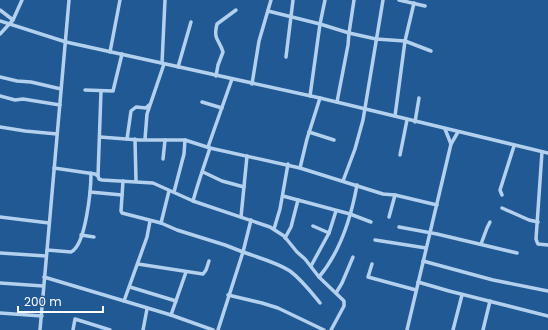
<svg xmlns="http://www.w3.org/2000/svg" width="548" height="330" font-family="Poppins,sans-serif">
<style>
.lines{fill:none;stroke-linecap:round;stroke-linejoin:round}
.minor{stroke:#b3d1ee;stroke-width:3.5}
</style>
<rect width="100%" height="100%" fill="#205993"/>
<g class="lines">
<g class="minor">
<polyline points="325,0 320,24 349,33 348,45 337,102"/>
<polyline points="354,0 349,33 376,39 405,41 414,3"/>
<polyline points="399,0 425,6"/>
<polyline points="0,10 13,20"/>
<polyline points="268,11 320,24 310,96"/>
<polyline points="0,21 66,42 320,98 548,153"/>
<polyline points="0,34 13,20 22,0"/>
<polyline points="110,52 120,0"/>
<polyline points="286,57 293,0"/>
<polyline points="162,63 165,0"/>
<polyline points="178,67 191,22"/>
<path d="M 216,76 L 218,65 L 223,52 C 219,39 213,40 217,24 L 236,10"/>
<polyline points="0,77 17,81 31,82 61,89"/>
<polyline points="252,84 259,41 271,0"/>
<polyline points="85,90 113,91 122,54"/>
<polyline points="0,96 15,100 23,99 60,105"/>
<polyline points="202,102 222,108"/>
<polyline points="395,116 405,41 431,51"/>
<polyline points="415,122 419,98"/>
<polyline points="0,127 25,131 57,134"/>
<polyline points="445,129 451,144"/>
<polyline points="309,132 334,140"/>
<polyline points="100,137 139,140 185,140 210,148 300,168 383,194 395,195 437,205"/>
<polyline points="127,139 131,111 136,107 146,108 149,105"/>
<polyline points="135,139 136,181"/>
<polyline points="145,139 147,114 164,64"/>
<polyline points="208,147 232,79"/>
<polyline points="542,152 536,239 537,242 538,244 548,245"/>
<polyline points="400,155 407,120"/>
<polyline points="163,159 165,140"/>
<polyline points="54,168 95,174 98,176 99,179 102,180 153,183 193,201 270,227 284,236 297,252 305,259 319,277 344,301 344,306 331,330"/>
<polyline points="300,168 307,139 320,98"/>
<polyline points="203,172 222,181 244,187"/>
<polyline points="98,176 101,91"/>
<polyline points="123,181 121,211 122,213 161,223 177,230 225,245 243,252"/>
<polyline points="343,181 355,149 363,120 383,0"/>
<polyline points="90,192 122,195"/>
<polyline points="174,192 184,154 185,140"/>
<polyline points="502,195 500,190 514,146"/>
<polyline points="283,196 350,214 371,222"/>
<path d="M 193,201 C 198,183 204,166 210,148"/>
<polyline points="502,208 529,220 538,222"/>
<polyline points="0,217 49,223"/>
<polyline points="241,217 247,156"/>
<polyline points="389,217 395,195"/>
<polyline points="161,223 169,191"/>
<polyline points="313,226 329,233"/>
<polyline points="399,227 437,234 517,253"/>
<polyline points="274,229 280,209 288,164"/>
<polyline points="81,235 94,237"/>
<polyline points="285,238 291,227 298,200"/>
<polyline points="375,240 426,248"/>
<polyline points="481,244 487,228 490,222"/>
<path d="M 47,250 L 71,252 C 86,245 91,189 91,173"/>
<path d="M 243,252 C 259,258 276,262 290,271 C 302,280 311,292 320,303"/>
<polyline points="0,253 46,256"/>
<polyline points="423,261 493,280 548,291"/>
<polyline points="138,264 203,274 206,270 209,261"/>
<polyline points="372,264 368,277 416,290"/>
<polyline points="311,266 329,233 336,211"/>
<polyline points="44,277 171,315 213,330"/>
<path d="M 319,277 C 341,251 351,218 357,185"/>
<polyline points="418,282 449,291 548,316"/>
<polyline points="0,283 43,286"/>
<polyline points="130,287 176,301"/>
<polyline points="336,293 342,283 353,257"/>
<polyline points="228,295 262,303 278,308 324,330"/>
<polyline points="124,301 147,237 150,221"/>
<polyline points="0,313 42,316"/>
<polyline points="171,315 186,272"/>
<polyline points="40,330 69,0"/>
<polyline points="73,330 75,319 110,330"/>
<polyline points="143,330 147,309"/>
<polyline points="218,330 243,252 251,220"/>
<polyline points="407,330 451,144 458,132"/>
<polyline points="453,330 462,295"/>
<polyline points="483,330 490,301"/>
</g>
</g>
<path d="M18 306v6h85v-6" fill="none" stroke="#ffffff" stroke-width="2"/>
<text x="24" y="306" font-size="12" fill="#ffffff" stroke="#205993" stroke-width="3" paint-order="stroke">200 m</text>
</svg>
